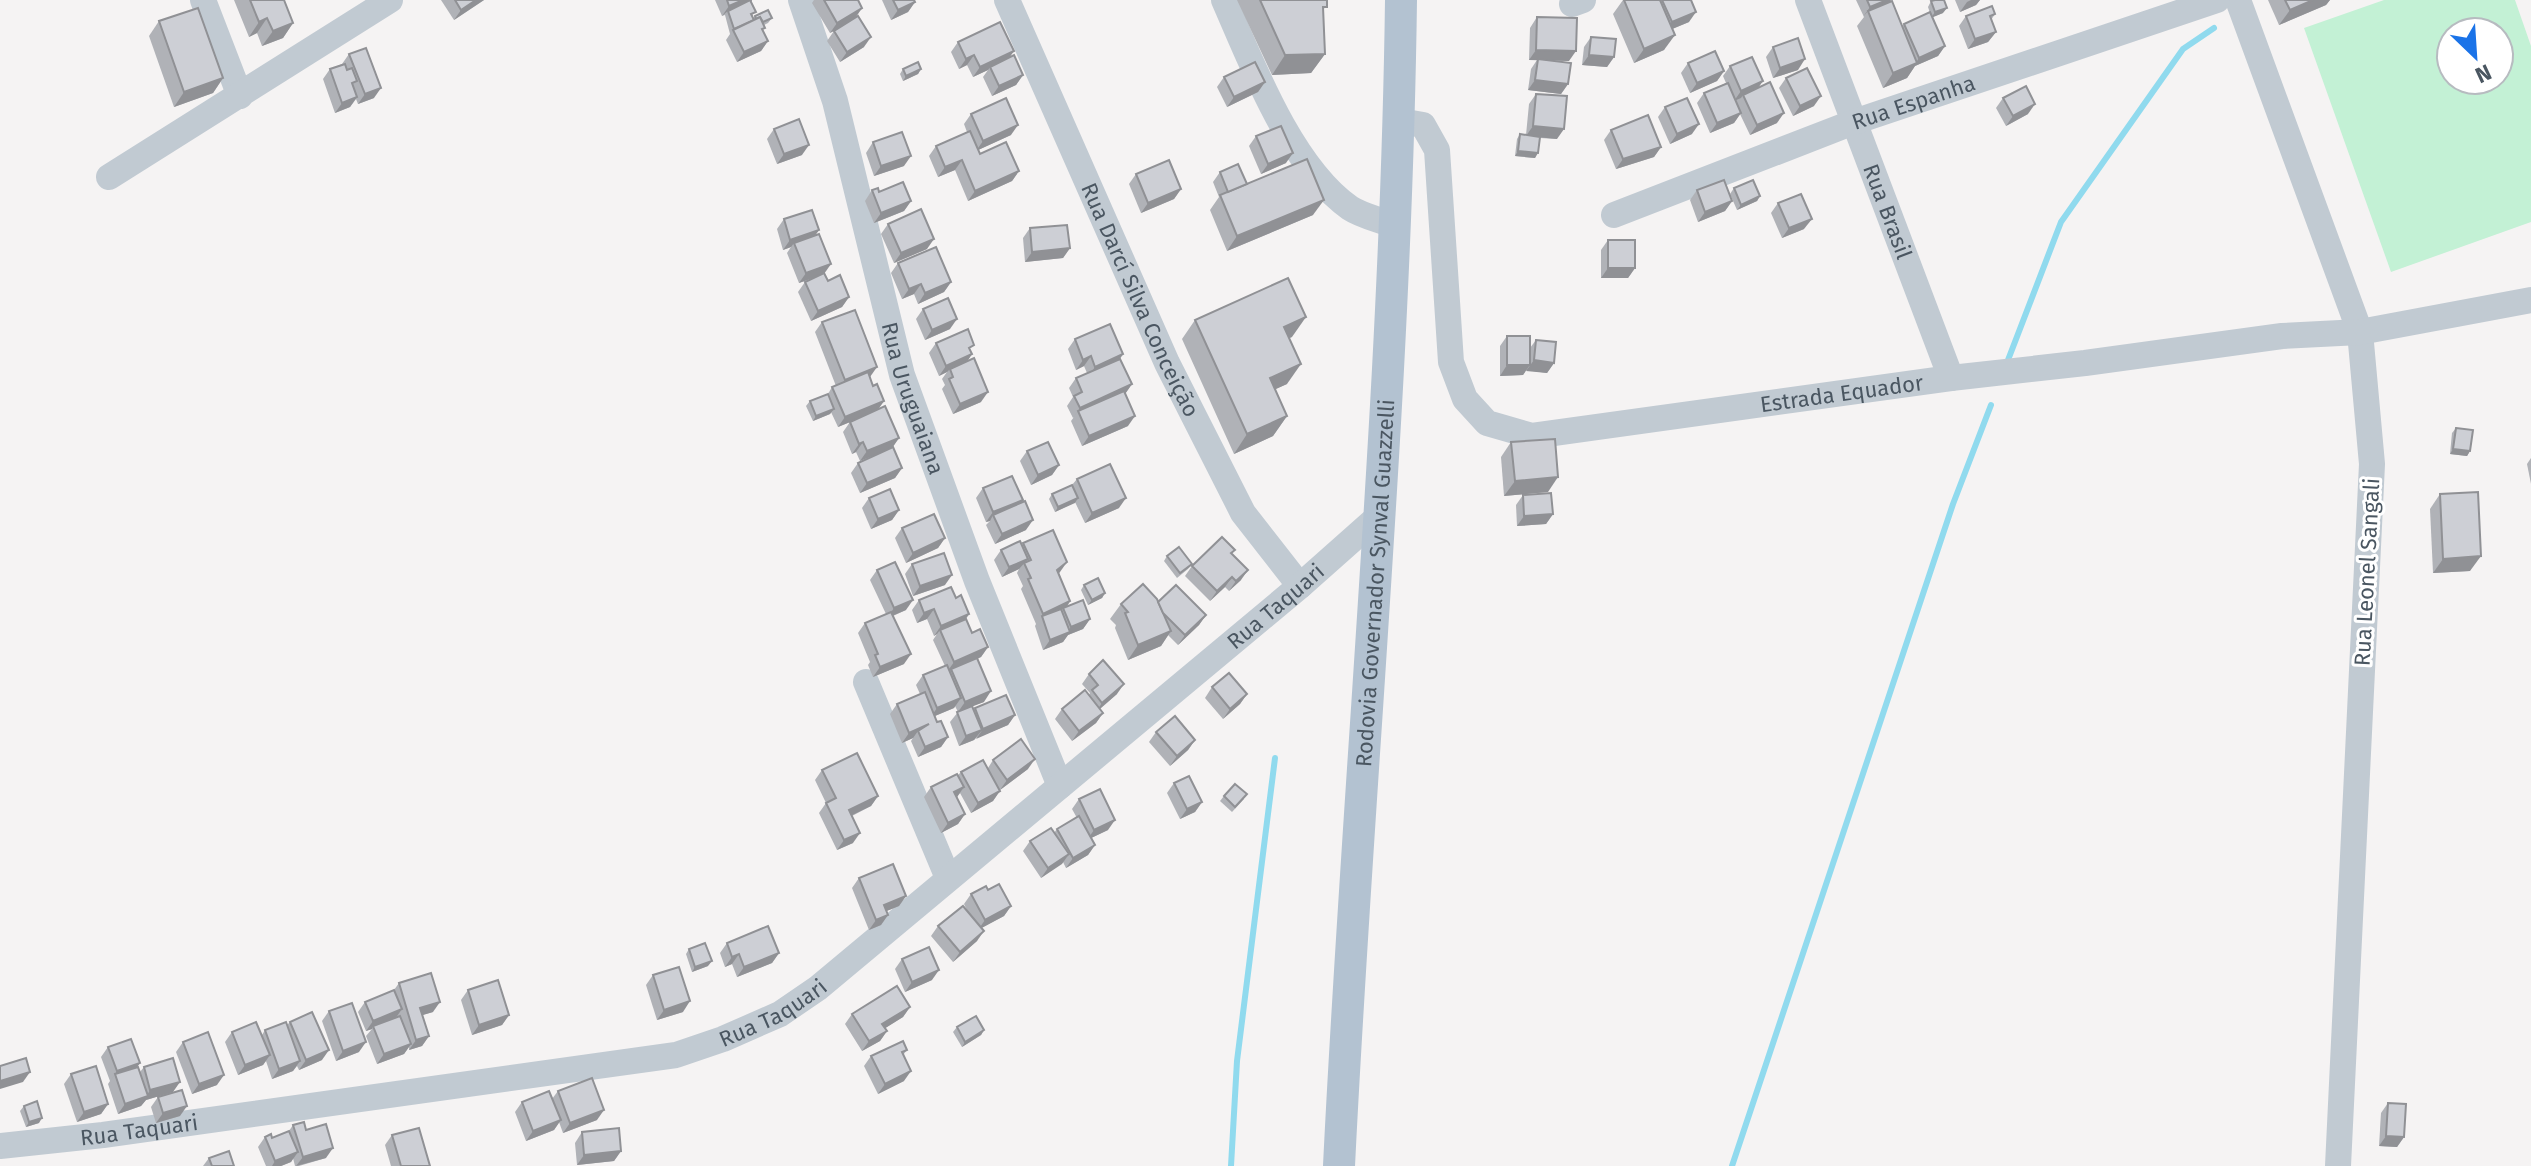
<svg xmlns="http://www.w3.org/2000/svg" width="2531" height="1166" font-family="'Fira Sans',sans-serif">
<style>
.green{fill:#c3f1d5;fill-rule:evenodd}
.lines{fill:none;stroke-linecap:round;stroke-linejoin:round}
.stream{stroke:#90daee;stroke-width:6}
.minor{stroke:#c1cad2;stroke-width:26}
.major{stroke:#b3c2d1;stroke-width:32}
.wall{fill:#b0b2b7}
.shaded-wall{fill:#909195}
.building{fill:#cdcfd5;stroke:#909195;stroke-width:2}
.labels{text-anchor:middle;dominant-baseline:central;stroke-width:6;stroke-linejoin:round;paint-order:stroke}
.street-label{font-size:22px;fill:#4a5661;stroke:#fff}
</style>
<rect width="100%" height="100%" fill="#f5f3f3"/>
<path class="green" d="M 2384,0 L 2515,0 L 2531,46 L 2531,222 L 2391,272 L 2304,28 ZM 2451,32 L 2499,32 L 2499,80 L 2451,80 Z"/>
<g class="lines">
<g class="stream">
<polyline points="2008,360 2061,222 2183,49 2214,28"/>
<polyline points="1231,1166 1237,1061 1275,758"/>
<polyline points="1732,1166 1953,504 1991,405"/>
</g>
<g class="minor">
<polyline points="203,0 240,96"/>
<path id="s1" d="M 801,0 L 835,101 L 902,375 L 977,581 L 1060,786"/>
<path id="s2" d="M 1007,0 L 1167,363 L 1243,513 L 1300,586"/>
<path d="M 1224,0 C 1252,64 1291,167 1350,208 C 1362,216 1381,220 1395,226"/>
<path id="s3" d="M 1808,0 L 1951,378"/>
<polyline points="2238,0 2360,332 2372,464 2338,1166"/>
<polyline points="1572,4 1583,0"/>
<path id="s4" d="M 1400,121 L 1423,125 L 1437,150 L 1451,362 L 1465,399 L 1487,423 L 1532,436 L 1951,378 L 2085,363 L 2282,336 L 2360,332 L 2531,300"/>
<polyline points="109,177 390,0"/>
<path id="s5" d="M 1614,215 L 1854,122 L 2217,0"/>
<polyline points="866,682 948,878"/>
<path id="s6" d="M 0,1146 L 103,1135 L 676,1055 L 723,1039 L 780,1014 L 818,988 L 1300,586 L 1380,515"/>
</g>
<path class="major" id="s7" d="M 1339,1166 C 1358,777 1396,389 1401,0"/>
</g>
<g class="wall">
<polygon points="234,0 284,0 293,23 283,38 262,46 257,33 249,37"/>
<polygon points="441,0 484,0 454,20"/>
<polygon points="715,0 752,0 751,2 753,19 755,16 772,18 768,23 764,25 763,31 768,41 761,51 737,62 726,40 730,34 725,15 722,16"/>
<polygon points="814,0 858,0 862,8 856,17 864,47 840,62 827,41 834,31 830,33 812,3"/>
<polygon points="882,0 914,0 915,2 908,12 891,20"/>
<polygon points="1237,0 1327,0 1323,12 1325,54 1311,73 1272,75"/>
<polygon points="1623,0 1691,0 1689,22 1672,29 1664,50 1634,63 1613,14"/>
<polygon points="1856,0 1891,0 1890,2 1902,27 1904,24 1930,13 1928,7 1931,1 1943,13 1932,17 1945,46 1938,56 1915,66 1907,78 1883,88 1857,26 1864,17"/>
<polygon points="1955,0 1980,0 1976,5 1960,12"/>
<polygon points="2268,0 2330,0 2326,5 2279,25"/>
<polygon points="1995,14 1991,20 1996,32 1988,42 1968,49 1959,26 1966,16"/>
<polygon points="1537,17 1569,61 1551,60 1568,84 1561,94 1528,90 1531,69 1537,60 1529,60 1530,28"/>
<polygon points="159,21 223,78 213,93 174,107 149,36"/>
<polygon points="1591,37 1614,57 1607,67 1582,65 1584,47"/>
<polygon points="958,42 1009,58 1023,75 1016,85 992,96 983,77 988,70 973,77 967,65 959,69 951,52"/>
<polygon points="1773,47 1798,70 1773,78 1766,57"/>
<polygon points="349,54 374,98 358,104 356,99 350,107 335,113 323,79 330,69 342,64"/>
<polygon points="1688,63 1724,71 1717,81 1690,93 1681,73"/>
<polygon points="1730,66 1758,88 1777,123 1750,135 1740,114 1734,123 1710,133 1697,103 1704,93 1726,83 1723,76"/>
<polygon points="903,69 921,69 918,74 903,81 900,74"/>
<polygon points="1224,77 1265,82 1258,92 1227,107 1217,87"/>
<polygon points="1786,78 1814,106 1793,116 1779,88"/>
<polygon points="1536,94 1557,139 1540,138 1535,158 1515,156 1517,139 1520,134 1526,135 1529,104"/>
<polygon points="2003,98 2028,114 2006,126 1996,108"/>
<polygon points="1665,107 1692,134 1670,144 1658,117"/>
<polygon points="971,114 1011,135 978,150 980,154 1019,171 1012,181 968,201 955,170 938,177 929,156 936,146 967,132 964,124"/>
<polygon points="774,129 802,155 777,164 767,139"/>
<polygon points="1611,130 1661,147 1654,157 1616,169 1604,140"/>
<polygon points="1256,136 1286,163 1261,174 1249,146"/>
<polygon points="873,142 904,166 874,176 866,153"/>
<polygon points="1220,172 1247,184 1313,215 1227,251 1210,210 1219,197 1213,182"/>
<polygon points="1136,174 1181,189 1174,199 1141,213 1129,184"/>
<polygon points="1734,188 1760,196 1757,201 1737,210 1730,194"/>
<polygon points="872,190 911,201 904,211 874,223 865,201"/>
<polygon points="1697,190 1732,201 1725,211 1698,222 1690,200"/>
<polygon points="1778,203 1804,229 1782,238 1771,213"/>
<polygon points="784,219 819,230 815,235 824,274 799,283 787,253 791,247 783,250 777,229"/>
<polygon points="888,224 927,249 894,263 881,234"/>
<polygon points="1030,228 1070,248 1063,258 1025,262 1023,238"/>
<polygon points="1608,240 1635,268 1628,278 1601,278 1601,250"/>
<polygon points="898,263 951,282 944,292 918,304 914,294 902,299 891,273"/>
<polygon points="805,282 849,297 842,307 811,321 798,292"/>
<polygon points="923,309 950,329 925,340 916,319"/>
<polygon points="1195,320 1292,337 1289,338 1287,384 1275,389 1287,416 1273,436 1234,454 1182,339"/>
<polygon points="822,322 870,377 873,386 884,401 878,409 899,438 892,448 860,461 856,452 852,454 843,432 850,422 838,427 831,412 830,414 813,421 806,406 810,401 828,394 832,387 836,386 815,332"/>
<polygon points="1507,336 1530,348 1536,340 1554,363 1547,373 1526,370 1523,375 1500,376 1500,346"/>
<polygon points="1075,339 1123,354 1120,359 1132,384 1125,394 1128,426 1082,446 1071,421 1074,417 1073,418 1067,406 1073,397 1069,388 1076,378 1087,373 1084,366 1076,370 1068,349"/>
<polygon points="936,343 970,351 972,354 967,361 981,402 953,414 942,389 945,385 942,379 947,372 939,376 929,353"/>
<polygon points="2456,428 2470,451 2467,456 2450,454 2452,433"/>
<polygon points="1511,442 1548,492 1504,496 1501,457"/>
<polygon points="1027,451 1059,465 1052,475 1031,485 1020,461"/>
<polygon points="2531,458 2531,484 2527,464"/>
<polygon points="858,463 902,468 895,478 860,493 851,473"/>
<polygon points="1077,479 1119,508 1085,523 1075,502 1055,512 1049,499 1052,494 1072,485"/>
<polygon points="983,488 1023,500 1020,503 1026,530 995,544 986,525 990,521 986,522 976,498"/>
<polygon points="2440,494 2470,571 2433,573 2430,509"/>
<polygon points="1523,495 1553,514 1546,524 1517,526 1516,505"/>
<polygon points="869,498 899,510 892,520 871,529 862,508"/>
<polygon points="902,528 945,538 938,548 906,563 895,538"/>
<polygon points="1023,543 1060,572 1058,574 1070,601 1067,607 1090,619 1083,629 1068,635 1063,642 1043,650 1035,626 1036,624 1021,589 1023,586 1017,573 1019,569 1002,577 994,560 1001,550 1022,545"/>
<polygon points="1235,550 1232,554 1241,580 1229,591 1225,587 1210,601 1185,576 1192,566"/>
<polygon points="1167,556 1192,564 1188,569 1177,578 1164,561"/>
<polygon points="912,564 945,585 913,596 905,574"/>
<polygon points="877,570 906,610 893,616 904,664 873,677 868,665 870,662 858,633 865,623 886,614 870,580"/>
<polygon points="1084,585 1105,593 1102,598 1088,605 1081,590"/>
<polygon points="956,598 969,614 966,619 972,633 988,647 981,657 977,659 984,702 972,706 973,710 975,708 1015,715 1008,725 976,738 974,740 959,746 950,722 958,712 955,706 954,708 935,716 937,722 948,737 941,747 918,757 911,741 913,738 902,743 890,714 897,704 920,694 916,685 923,675 945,666 933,640 937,634 934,636 927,619 917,623 912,610 919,600"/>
<polygon points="1158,602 1206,615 1199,625 1178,645 1168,635 1161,646 1128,660 1115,628 1116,625 1110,619 1121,604"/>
<polygon points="1089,674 1117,694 1100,709 1103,713 1096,723 1072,741 1055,719 1062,709 1089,695 1090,693 1082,684"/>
<polygon points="1212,687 1247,694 1240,704 1223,719 1205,698"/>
<polygon points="1156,732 1195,740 1188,750 1170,766 1149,742"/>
<polygon points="993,760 1028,769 1000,790 993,801 971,813 960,793 957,797 965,814 958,824 941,833 924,797 931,787 958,775 961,772 988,768"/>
<polygon points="822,770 878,796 871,806 852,816 853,843 837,850 819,813 826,803 815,780"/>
<polygon points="1174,783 1202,802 1195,812 1180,819 1167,793"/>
<polygon points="1224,796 1244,799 1232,812 1220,801"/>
<polygon points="1079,799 1108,830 1091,838 1095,845 1088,855 1066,868 1063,862 1041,878 1023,851 1030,841 1054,833 1057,829 1077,818 1072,809"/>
<polygon points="859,878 906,896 899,906 886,911 888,915 881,925 869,930 852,888"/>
<polygon points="988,890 1011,906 1004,916 981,928 977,941 953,962 931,936 938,926 969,914 964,904 971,894"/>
<polygon points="727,943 779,953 772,963 737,977 732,964 725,967 720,953"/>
<polygon points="689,949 708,966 692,972 686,954"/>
<polygon points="902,959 932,980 905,992 895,969"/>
<polygon points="653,975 683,1012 657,1020 646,985"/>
<polygon points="399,983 433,1012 422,1015 429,1036 422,1046 409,1050 409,1047 404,1054 377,1064 366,1036 372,1029 366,1031 358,1012 365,1002 394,990"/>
<polygon points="468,990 509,1015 502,1025 472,1035 461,1000"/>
<polygon points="910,1007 903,1017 885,1028 887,1031 880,1041 862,1051 845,1024 852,1014"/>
<polygon points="329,1011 359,1052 336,1061 322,1021"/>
<polygon points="290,1022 322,1060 299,1070 297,1066 293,1071 272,1079 266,1061 263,1065 238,1075 225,1042 232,1032 262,1035 265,1030 287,1025"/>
<polygon points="957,1027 984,1030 981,1035 962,1047 953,1032"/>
<polygon points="183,1042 217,1085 192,1094 176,1052"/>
<polygon points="108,1047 137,1067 140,1072 144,1067 173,1092 146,1100 141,1106 118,1114 108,1084 110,1081 101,1057"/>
<polygon points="907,1050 903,1055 904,1081 878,1094 864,1066 871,1056"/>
<polygon points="71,1074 108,1104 101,1114 77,1122 64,1084"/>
<polygon points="558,1091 597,1120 563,1133 559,1122 554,1130 526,1141 515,1112 522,1102 552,1099"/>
<polygon points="158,1097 180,1116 156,1123 151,1107"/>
<polygon points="2388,1103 2404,1137 2397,1147 2379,1146 2381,1113"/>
<polygon points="24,1106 39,1123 26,1127 20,1111"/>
<polygon points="293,1125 306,1130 326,1158 299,1166 295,1166 293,1158 291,1162 281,1166 266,1166 258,1147 265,1137 272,1138 289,1131"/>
<polygon points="582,1132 621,1151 614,1161 577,1165 575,1143"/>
<polygon points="392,1135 430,1166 391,1166 385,1145"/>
<polygon points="209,1158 234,1166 203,1166"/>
</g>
<g class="shaded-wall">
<polygon points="476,0 484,0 454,20 461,10"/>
<polygon points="743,0 752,0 750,4 728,11 722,16 729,6"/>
<polygon points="1887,0 1891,0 1886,7 1868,11 1863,17 1870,7"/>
<polygon points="1971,0 1980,0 1976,5 1960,12 1967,2"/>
<polygon points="2313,0 2330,0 2326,5 2279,25 2290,10"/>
<polygon points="915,2 908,12 891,20 898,10"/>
<polygon points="862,8 855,18 830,33 837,23"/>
<polygon points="1947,8 1943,13 1931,18 1935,12"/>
<polygon points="1696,12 1689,22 1665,32 1672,22"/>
<polygon points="267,18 257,33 249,37 259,22"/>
<polygon points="293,23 283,38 262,46 273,31"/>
<polygon points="1996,32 1988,42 1968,49 1975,39"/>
<polygon points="1675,35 1664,50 1634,63 1644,49"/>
<polygon points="871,37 864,47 840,62 847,52"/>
<polygon points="768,41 761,51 737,62 744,52"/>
<polygon points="1945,46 1938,56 1915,66 1907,78 1883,88 1893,73 1915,64 1919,58"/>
<polygon points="1536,50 1576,51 1569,61 1529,60"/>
<polygon points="1014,51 1007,61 990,67 988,70 973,77 980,67"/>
<polygon points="1325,54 1311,73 1272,75 1285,55"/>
<polygon points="974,55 967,65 959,69 966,59"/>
<polygon points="1589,55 1614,57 1607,67 1582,65"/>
<polygon points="1805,59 1798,70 1773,78 1780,68"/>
<polygon points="921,69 918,74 903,81 906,76"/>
<polygon points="1724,71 1717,81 1690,93 1697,83"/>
<polygon points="1023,75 1016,85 992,96 999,86"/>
<polygon points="223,78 213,93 174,107 184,92"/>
<polygon points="1535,80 1568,84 1561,94 1528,90"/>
<polygon points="1763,81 1756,91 1743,95 1741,98 1734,101 1741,91"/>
<polygon points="1265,82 1258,92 1227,107 1234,97"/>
<polygon points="381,88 374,98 358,104 365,94"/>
<polygon points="1821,96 1814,106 1793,116 1800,106"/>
<polygon points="357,97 350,107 335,113 342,103"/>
<polygon points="2035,104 2028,114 2006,126 2013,116"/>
<polygon points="1741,113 1734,123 1710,133 1717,123"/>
<polygon points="1784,113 1777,123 1750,135 1757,125"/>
<polygon points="1699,124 1692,134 1670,144 1677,134"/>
<polygon points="1018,125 1011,135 976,151 983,141"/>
<polygon points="1533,126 1564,129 1557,139 1526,136"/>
<polygon points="809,145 802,155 777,164 784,154"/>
<polygon points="1661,147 1654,157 1616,169 1623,159"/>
<polygon points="1518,151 1538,153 1535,158 1515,156"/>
<polygon points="1293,153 1286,163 1261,174 1268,164"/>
<polygon points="911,156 904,166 874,176 881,166"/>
<polygon points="962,160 955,170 938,177 945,167"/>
<polygon points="1019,171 1012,181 968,201 975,191"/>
<polygon points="1181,189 1174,199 1141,213 1148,203"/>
<polygon points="1760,196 1757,201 1737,210 1741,205"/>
<polygon points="1324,200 1313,215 1227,251 1237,236"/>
<polygon points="911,201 904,211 874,223 881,213"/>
<polygon points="1732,201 1725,211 1698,222 1705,212"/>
<polygon points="1812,219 1804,229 1782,238 1789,228"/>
<polygon points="819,230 812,240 794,243 791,247 783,250 790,240"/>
<polygon points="934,239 927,249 894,263 901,253"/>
<polygon points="1070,248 1063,258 1025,262 1032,252"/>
<polygon points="831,264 824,274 799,283 806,273"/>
<polygon points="1608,268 1635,268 1628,278 1601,278"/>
<polygon points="951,282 944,292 918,304 925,293"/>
<polygon points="921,284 914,294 902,299 909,289"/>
<polygon points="849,297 842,307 811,321 818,311"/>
<polygon points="1306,317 1292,337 1270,346 1284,327"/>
<polygon points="957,319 950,329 925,340 932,330"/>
<polygon points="972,354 965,365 950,369 947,372 939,376 946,366"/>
<polygon points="1123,354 1116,364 1088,377 1095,367"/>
<polygon points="1091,356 1084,366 1076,370 1083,360"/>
<polygon points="1534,360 1554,363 1547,373 1526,371"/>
<polygon points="1301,364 1287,384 1256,398 1270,378"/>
<polygon points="1507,365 1530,365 1523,375 1500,376"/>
<polygon points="877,367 870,377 838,390 845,380"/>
<polygon points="1132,384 1125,394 1078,411 1073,418 1080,408"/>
<polygon points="988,392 981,402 953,414 960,404"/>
<polygon points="884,401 877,411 838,427 845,417"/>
<polygon points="834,409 830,414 813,421 816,416"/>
<polygon points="1135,416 1128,426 1082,446 1089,436"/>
<polygon points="1287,416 1273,436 1234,454 1247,434"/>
<polygon points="899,438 892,448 860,461 867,451"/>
<polygon points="863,442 856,452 852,454 859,444"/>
<polygon points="2453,449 2470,451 2467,456 2450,454"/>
<polygon points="1059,465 1052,475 1031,485 1038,475"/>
<polygon points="902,468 895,478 860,493 867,483"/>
<polygon points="1558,477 1548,492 1504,496 1515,481"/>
<polygon points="1078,498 1075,503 1055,512 1058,507"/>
<polygon points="1126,498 1119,508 1085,523 1092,513"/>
<polygon points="1023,500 1016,510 993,515 990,521 986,522 993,512"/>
<polygon points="899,510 892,520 871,529 878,519"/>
<polygon points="1553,514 1546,524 1517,526 1524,516"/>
<polygon points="1033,520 1026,530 995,544 1002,534"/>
<polygon points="945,538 938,548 906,563 913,553"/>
<polygon points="2481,556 2470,571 2433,573 2443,559"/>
<polygon points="1028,559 1019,569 1002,577 1009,567"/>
<polygon points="1067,562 1060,572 1050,580 1057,570"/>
<polygon points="1248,570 1241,580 1229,591 1236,581"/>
<polygon points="952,575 945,585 913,596 920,586"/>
<polygon points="1232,577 1225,587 1210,601 1217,591"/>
<polygon points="1105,593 1102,598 1088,605 1092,600"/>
<polygon points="913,600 906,610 887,618 894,608"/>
<polygon points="1070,601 1064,611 1063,608 1060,613 1042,616 1043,614"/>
<polygon points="934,609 927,619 917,623 924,613"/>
<polygon points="969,614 962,624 940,630 937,634 934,636 941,626"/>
<polygon points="1206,615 1199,625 1178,645 1185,635"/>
<polygon points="1090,619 1083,629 1068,635 1063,642 1043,650 1050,640 1066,634 1071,627"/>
<polygon points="1171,631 1161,646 1128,660 1138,645"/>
<polygon points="988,647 981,657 947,672 954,662"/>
<polygon points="911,654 904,664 873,677 880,667"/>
<polygon points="1124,684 1117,694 1095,713 1102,703"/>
<polygon points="991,691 984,702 958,712 965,702"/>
<polygon points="1247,694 1240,704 1223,719 1230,709"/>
<polygon points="961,698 954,708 930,718 937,708"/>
<polygon points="1103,713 1096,723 1072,741 1079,731"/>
<polygon points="1015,715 1008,725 976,739 983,729"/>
<polygon points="929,724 918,731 913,738 902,743 909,733"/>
<polygon points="982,730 974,740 959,746 966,736"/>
<polygon points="948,737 941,747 918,757 925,747"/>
<polygon points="1195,740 1188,750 1170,766 1177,756"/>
<polygon points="1035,759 1028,769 1000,790 1007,780"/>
<polygon points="964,787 957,797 954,792"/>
<polygon points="1000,791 993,801 971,813 978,803"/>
<polygon points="878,796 871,806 842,820 849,810"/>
<polygon points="1202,802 1195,812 1180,819 1187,809"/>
<polygon points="965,814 958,824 941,833 948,823"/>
<polygon points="1115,820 1108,830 1087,840 1094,830"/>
<polygon points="860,833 853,843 837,850 844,840"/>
<polygon points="1095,845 1088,855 1066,868 1073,858"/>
<polygon points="1069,854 1062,864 1041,878 1048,868"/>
<polygon points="906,896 899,906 877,915 884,905"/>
<polygon points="1011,906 1004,916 978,930 985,920"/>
<polygon points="888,915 881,925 869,930 876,920"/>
<polygon points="984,931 977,941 953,962 960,952"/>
<polygon points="779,953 772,963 737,977 744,967"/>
<polygon points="739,954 732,964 725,967 732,957"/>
<polygon points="712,961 708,966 692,972 695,967"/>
<polygon points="939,970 932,980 905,992 912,982"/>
<polygon points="690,1001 683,1012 657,1020 664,1010"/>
<polygon points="440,1002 433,1012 413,1018 420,1008"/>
<polygon points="910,1007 903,1017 876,1034 882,1024"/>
<polygon points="402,1009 395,1019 373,1026 372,1029 366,1031 373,1021"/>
<polygon points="509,1015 502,1025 472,1035 479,1025"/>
<polygon points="984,1030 981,1035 962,1047 965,1042"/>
<polygon points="887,1031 880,1041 862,1051 869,1041"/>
<polygon points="429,1036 422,1046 409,1050 416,1040"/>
<polygon points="366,1042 359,1052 336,1061 343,1051"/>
<polygon points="411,1044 404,1054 377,1064 384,1054"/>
<polygon points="329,1050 322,1060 299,1070 306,1060"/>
<polygon points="270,1055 263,1065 238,1075 245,1065"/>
<polygon points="300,1061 293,1071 272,1079 279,1069"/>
<polygon points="140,1063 133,1073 115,1074 110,1082 117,1071"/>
<polygon points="911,1071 904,1081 878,1094 885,1084"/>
<polygon points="30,1072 23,1082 0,1089 0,1081"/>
<polygon points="224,1075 217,1085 192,1094 199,1084"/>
<polygon points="180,1082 173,1092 146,1100 141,1106 118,1114 125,1104 146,1097 150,1090"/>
<polygon points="108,1104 101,1114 77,1122 84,1112"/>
<polygon points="187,1106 180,1116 156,1123 163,1113"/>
<polygon points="604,1110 597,1120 563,1133 570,1123"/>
<polygon points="42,1118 39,1123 26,1127 29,1122"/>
<polygon points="561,1120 554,1130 526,1141 533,1131"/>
<polygon points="2386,1136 2404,1137 2397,1147 2379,1146"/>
<polygon points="333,1148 326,1158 296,1166 303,1157"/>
<polygon points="621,1151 614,1161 577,1165 584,1155"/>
<polygon points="298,1152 291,1162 281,1166 272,1166 275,1161"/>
</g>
<g class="building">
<polygon points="250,0 284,0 293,23 273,31 267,18 259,22"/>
<polygon points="455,0 476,0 461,10"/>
<polygon points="727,0 743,0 729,6"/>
<polygon points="750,0 756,12 751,14 754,20 734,29 728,11"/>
<polygon points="824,0 858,0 862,8 837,23"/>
<polygon points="893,0 914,0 915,2 898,10"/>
<polygon points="1260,0 1327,0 1327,7 1323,7 1325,54 1285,55"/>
<polygon points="1624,0 1660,0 1675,35 1644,49"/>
<polygon points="1662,0 1691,0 1696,12 1672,22"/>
<polygon points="1867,0 1887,0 1870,7"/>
<polygon points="1935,0 1944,0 1947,8 1935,12 1931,1"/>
<polygon points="2285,0 2313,0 2290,10"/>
<polygon points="1892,1 1917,63 1893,73 1868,11"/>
<polygon points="1992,6 1995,14 1990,16 1996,32 1975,39 1966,16"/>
<polygon points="198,8 223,78 184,92 159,21"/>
<polygon points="768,10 772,18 763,22 760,17 756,19 755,16"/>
<polygon points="1930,12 1945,46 1919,58 1904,24"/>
<polygon points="858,16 871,37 847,52 834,31"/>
<polygon points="760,17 765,28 762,29 768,41 744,52 733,30"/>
<polygon points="1537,17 1577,18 1576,51 1536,50"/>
<polygon points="1000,22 1014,51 980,67 974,55 966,59 958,42"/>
<polygon points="1591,37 1616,39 1614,57 1589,55"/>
<polygon points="1798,38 1805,59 1780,68 1773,47"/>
<polygon points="366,48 381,88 365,94 349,54"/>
<polygon points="1715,51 1724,71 1697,83 1688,63"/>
<polygon points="1014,55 1023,75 999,86 990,67"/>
<polygon points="1752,57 1763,81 1741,91 1730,66"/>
<polygon points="1538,59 1571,63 1568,84 1535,80"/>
<polygon points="918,62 921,69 906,76 903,69"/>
<polygon points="1255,62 1265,82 1234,97 1224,77"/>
<polygon points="345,64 347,70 352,68 357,81 352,83 357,97 342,103 330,69"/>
<polygon points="1807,68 1821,96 1800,106 1786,78"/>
<polygon points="1770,82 1784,113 1757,125 1743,95"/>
<polygon points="1728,83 1741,113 1717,123 1704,93"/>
<polygon points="2026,86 2035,104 2013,116 2003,98"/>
<polygon points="1536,94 1567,96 1564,129 1533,126"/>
<polygon points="1006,98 1018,125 983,141 971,114"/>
<polygon points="1687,98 1699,124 1677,134 1665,107"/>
<polygon points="1648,115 1661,147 1623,159 1611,130"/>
<polygon points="799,119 809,145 784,154 774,129"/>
<polygon points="1281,126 1293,153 1268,164 1256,136"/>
<polygon points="970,131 980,154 1006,142 1019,171 975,191 962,160 945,167 936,146"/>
<polygon points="902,132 911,156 881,166 873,142"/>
<polygon points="1520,134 1540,137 1538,153 1518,151"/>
<polygon points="1307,159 1324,200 1237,236 1220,195"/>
<polygon points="1169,160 1181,189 1148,203 1136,174"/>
<polygon points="1238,164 1247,184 1228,192 1220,172"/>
<polygon points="1724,180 1732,201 1705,212 1697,190"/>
<polygon points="1753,180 1760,196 1741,205 1734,188"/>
<polygon points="903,182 911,201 881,213 872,190 878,188 879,192"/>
<polygon points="1801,194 1812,219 1789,228 1778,203"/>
<polygon points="921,209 934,239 901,253 888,224"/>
<polygon points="812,210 819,230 790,240 784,219"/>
<polygon points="1067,225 1070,248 1032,252 1030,228"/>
<polygon points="819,234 831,264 806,273 794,243"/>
<rect x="1608" y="240" width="27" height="28"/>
<polygon points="936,247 951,282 925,293 921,284 909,289 898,263"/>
<polygon points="824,273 828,281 840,275 849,297 818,311 805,282"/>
<polygon points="1288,278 1306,317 1284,327 1301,364 1270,378 1287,416 1247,434 1195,320"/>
<polygon points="948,298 957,319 932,330 923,309"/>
<polygon points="855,310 877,367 845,380 822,322"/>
<polygon points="1110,324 1123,354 1095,367 1091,356 1083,360 1075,339"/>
<polygon points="968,329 974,345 969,348 972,354 946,366 936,343"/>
<rect x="1507" y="336" width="23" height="29"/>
<polygon points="1536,340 1556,342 1554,363 1534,360"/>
<polygon points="974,358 988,392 960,404 949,379 953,377 950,369"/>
<polygon points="1120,359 1132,384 1080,408 1074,396 1082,392 1076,378"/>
<polygon points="868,372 873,386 877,384 884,401 845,417 832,387"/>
<polygon points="1124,391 1135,416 1089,436 1078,411"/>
<polygon points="828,394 834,409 816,416 810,401"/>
<polygon points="885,406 899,438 867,451 863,442 859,444 850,422"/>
<polygon points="2456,428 2473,430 2470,451 2453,449"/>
<polygon points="1555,439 1558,477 1515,481 1511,442"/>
<polygon points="1048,442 1059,465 1038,475 1027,451"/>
<polygon points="893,447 902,468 867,483 858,463"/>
<polygon points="1110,464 1126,498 1092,513 1077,479"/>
<polygon points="1012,476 1023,500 993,512 983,488"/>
<polygon points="1072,485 1078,498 1058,507 1052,494"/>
<polygon points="890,489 899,510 878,519 869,498"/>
<polygon points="2478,492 2481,556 2443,559 2440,494"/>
<polygon points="1551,493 1553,514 1524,516 1523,495"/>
<polygon points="1025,501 1033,520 1002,534 993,515"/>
<polygon points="934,514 945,538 913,553 902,528"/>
<polygon points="1053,530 1067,562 1057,570 1070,601 1043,614 1028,579 1031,578 1024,563 1031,560 1023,543"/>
<polygon points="1222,537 1235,550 1231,553 1248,570 1236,581 1232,577 1217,591 1192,566"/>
<polygon points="1020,541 1028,559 1009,567 1001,550"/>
<polygon points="1179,547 1192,564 1180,573 1167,556"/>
<polygon points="944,553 952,575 920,586 912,564"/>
<polygon points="895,562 913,600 894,608 877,570"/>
<polygon points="1098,578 1105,593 1092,600 1084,585"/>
<polygon points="1143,584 1157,599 1171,631 1138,645 1125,613 1128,612 1121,604"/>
<polygon points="1176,585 1206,615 1185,635 1163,613 1158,602"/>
<polygon points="951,587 956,598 961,595 969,614 941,626 934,609 924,613 919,600"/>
<polygon points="1083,600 1090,619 1071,627 1063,608"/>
<polygon points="1061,609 1070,632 1050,640 1042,616"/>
<polygon points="891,612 911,654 880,667 875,655 878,654 865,623"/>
<polygon points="966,619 972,633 980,629 988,647 954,662 940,630"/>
<polygon points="977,658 991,691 965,702 951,669"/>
<polygon points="1103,660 1124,684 1102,703 1092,690 1098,685 1089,674"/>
<polygon points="947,665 961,698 937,708 923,675"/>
<polygon points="1229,673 1247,694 1230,709 1212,687"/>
<polygon points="1085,690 1103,713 1079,731 1062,709"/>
<polygon points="925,692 937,722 941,721 948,737 925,747 918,731 929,724 909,733 897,704"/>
<polygon points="1006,695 1015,715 983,729 975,708"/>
<polygon points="972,706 982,730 966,736 957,712"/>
<polygon points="1175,716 1195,740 1177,756 1156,732"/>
<polygon points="1021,739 1035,759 1007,780 993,760"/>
<polygon points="857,753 878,796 849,810 860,833 844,840 826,803 836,798 822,770"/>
<polygon points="983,760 1000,791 978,803 961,772"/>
<polygon points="957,774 964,787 954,792 965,814 948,823 931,787"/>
<polygon points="1189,776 1202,802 1187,809 1174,783"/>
<polygon points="1235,784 1247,794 1235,807 1224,796"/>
<polygon points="1100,789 1115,820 1094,830 1079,799"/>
<polygon points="1079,816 1095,845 1073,858 1057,829"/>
<polygon points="1051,828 1069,854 1048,868 1030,841"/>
<polygon points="893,864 906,896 884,905 888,915 876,920 859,878"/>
<polygon points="999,884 1011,906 985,920 971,894 986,886 988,890"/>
<polygon points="963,906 984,931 960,952 938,926"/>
<polygon points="768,926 779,953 744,967 739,954 732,957 727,943"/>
<polygon points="705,943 712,961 695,967 689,949"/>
<polygon points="929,947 939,970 912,982 902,959"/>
<polygon points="679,967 690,1001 664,1010 653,975"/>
<polygon points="431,973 440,1002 420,1008 429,1036 416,1040 399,983"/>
<polygon points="498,980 509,1015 479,1025 468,990"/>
<polygon points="897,986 910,1007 882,1024 887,1031 869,1041 852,1014"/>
<polygon points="394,990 402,1009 373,1021 365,1002"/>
<polygon points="352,1003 366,1042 343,1051 329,1011"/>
<polygon points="312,1012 329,1050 306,1060 290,1022"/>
<polygon points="400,1016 411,1044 384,1054 373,1026"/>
<polygon points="976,1016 984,1030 965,1042 957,1027"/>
<polygon points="256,1022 270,1055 245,1065 232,1032"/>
<polygon points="286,1022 300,1061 279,1069 265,1030"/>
<polygon points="208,1032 224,1075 199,1084 183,1042"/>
<polygon points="131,1039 140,1063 117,1071 108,1047"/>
<polygon points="903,1041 907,1050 902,1052 911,1071 885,1084 871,1056"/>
<polygon points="26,1058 30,1072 0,1081 0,1066"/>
<polygon points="173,1058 180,1082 150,1090 144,1067"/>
<polygon points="96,1066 108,1104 84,1112 71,1074"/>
<polygon points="138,1067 148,1096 125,1104 115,1074"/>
<polygon points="592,1078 604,1110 570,1123 558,1091"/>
<polygon points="182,1090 187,1106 163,1113 158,1097"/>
<polygon points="549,1091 561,1120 533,1131 522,1102"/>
<polygon points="37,1101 42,1118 29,1122 24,1106"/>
<polygon points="2388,1103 2406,1104 2404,1137 2386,1136"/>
<polygon points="304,1122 306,1130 326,1124 333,1148 303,1157 293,1125"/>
<polygon points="419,1128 430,1166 401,1166 392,1135"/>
<polygon points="619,1128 621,1151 584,1155 582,1132"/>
<polygon points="289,1131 298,1152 275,1161 265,1137 271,1134 272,1138"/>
<polygon points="229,1151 234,1166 212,1166 209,1158"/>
</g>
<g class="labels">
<g class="street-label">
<text stroke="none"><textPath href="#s5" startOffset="320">Rua Espanha</textPath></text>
<text stroke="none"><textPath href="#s3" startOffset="226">Rua Brasil</textPath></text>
<text stroke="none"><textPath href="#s2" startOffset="328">Rua Darcí Silva Conceição</textPath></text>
<text stroke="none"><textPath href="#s4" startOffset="696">Estrada Equador</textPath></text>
<text stroke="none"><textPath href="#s1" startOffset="414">Rua Uruguaiana</textPath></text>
<text transform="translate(2367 572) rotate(-87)">Rua Leonel Sangali</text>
<text stroke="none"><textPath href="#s7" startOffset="584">Rodovia Governador Synval Guazzelli</textPath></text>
<text stroke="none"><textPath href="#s6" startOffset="1436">Rua Taquari</textPath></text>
<text stroke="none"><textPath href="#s6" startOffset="788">Rua Taquari</textPath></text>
<text stroke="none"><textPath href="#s6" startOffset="140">Rua Taquari</textPath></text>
</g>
</g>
<g transform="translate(2475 56) rotate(155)"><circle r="38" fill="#ffffff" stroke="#b7bbc0" stroke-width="2"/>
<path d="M0-6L14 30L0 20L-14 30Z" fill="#1a73e8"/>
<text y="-12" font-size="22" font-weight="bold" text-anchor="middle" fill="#4a5661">N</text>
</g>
</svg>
